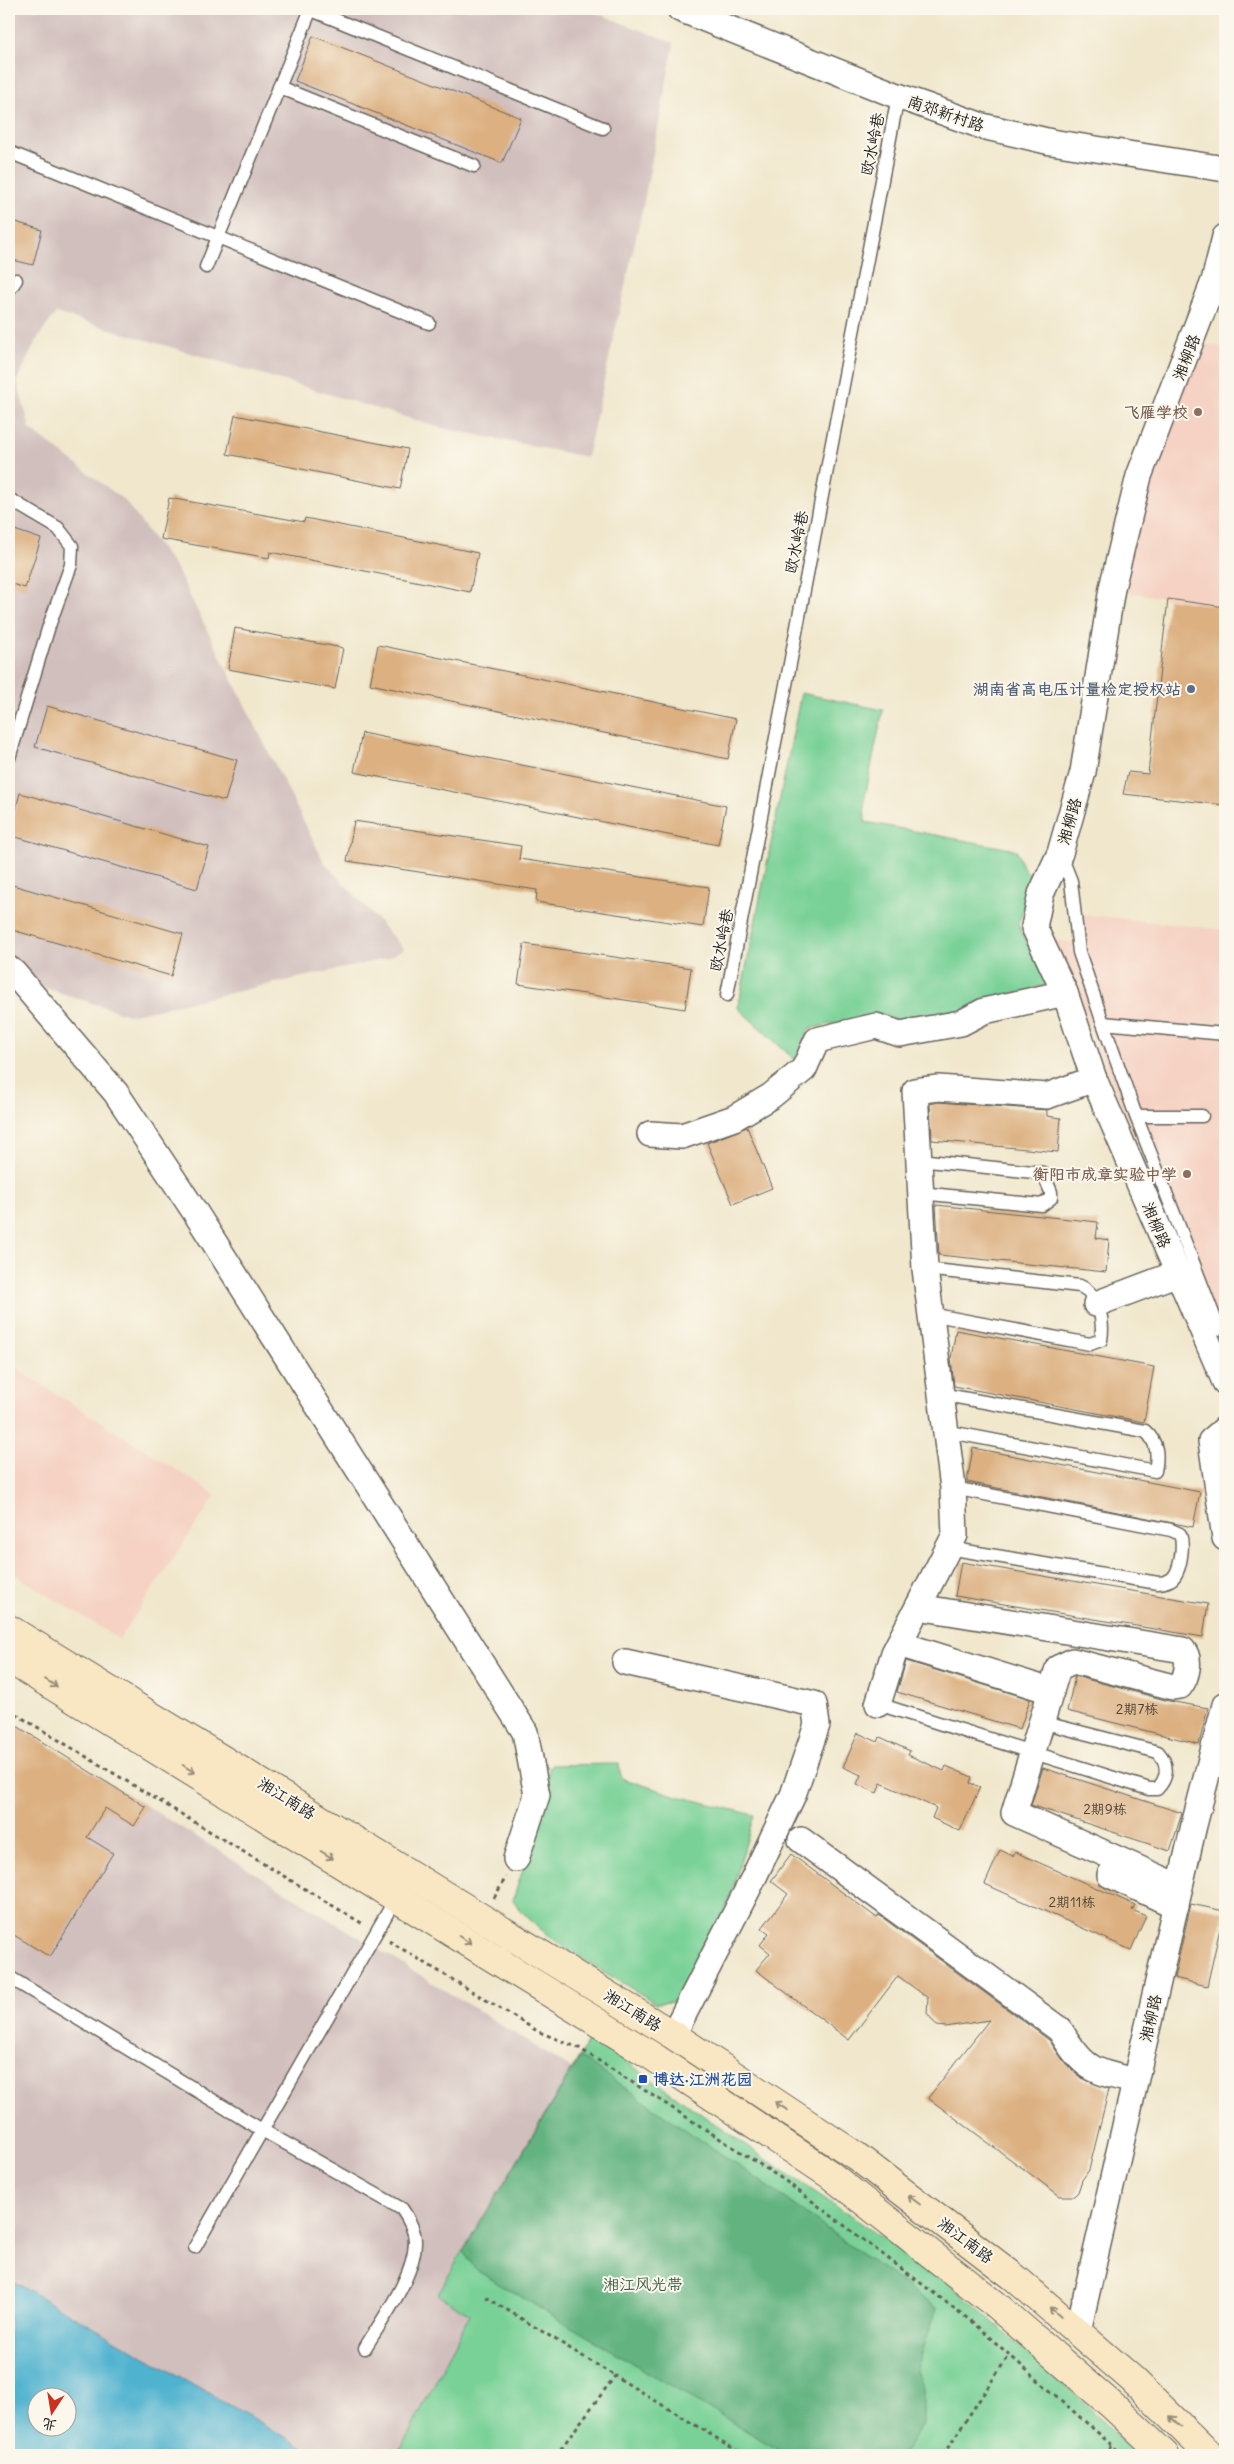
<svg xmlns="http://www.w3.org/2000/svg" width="1234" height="2464" font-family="Delius,'LXGW WenKai TC',sans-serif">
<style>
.built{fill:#f5d2c3}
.industrial{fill:#d1bfbd}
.green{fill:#79d197;stroke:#4a765a}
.forest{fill:#62b380;stroke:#3f684e}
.water{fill:#50b2cf;stroke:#366776;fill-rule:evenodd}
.building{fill:#dcb081}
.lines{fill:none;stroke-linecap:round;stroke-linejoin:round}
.service-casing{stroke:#66635a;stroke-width:15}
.minor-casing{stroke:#66635a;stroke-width:28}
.secondary-casing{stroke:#66635a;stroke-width:30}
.path{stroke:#66635a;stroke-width:3;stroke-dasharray:4 4;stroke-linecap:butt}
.service{stroke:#fff;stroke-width:12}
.minor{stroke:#fff;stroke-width:25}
.secondary{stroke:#f9e7c3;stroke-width:28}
.oneway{stroke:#968c78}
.education-dot{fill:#8d6e63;stroke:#fbf7ec;stroke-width:2}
.service-dot{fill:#5c6f8a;stroke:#fbf7ec;stroke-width:2}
.transit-dot{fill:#1a4fb4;stroke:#fbf7ec;stroke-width:2}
.labels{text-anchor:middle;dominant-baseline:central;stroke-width:4;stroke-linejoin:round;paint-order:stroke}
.number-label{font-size:14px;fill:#4c4135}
.street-label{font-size:16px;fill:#1c1c1c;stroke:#fbf7ec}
.education-label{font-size:16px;font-weight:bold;fill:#785e54;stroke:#fbf7ec;text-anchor:end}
.service-label{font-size:16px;font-weight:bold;fill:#4e5e75;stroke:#fbf7ec;text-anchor:end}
.transit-label{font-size:16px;font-weight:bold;fill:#164399;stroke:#fbf7ec;text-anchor:start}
.park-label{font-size:16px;fill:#3d5b47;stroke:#fbf7ec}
</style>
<rect width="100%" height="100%" fill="#fbf7ec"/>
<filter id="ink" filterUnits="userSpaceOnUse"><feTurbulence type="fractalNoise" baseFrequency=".02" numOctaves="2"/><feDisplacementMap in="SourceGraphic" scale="10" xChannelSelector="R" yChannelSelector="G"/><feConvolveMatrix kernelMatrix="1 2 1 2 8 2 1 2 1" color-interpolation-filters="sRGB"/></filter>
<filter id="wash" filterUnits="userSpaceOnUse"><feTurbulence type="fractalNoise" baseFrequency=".0096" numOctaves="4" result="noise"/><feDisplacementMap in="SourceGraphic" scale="20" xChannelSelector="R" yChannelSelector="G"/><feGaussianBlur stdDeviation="1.12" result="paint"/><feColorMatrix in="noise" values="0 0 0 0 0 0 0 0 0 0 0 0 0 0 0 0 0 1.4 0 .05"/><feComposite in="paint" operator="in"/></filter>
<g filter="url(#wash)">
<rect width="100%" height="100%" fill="#f0e7cc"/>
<g class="built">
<polygon points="1199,343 1225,347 1225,607 1120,591 1144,478"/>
<polygon points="1082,914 1225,930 1225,1357 1053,940 1085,944 1086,935"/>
<polygon points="9,1364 216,1495 119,1639 9,1571"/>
</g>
<g class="industrial">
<polygon points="9,9 586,9 674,43 644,201 587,457 442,428 56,313 37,339 17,380 30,429 125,501 177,570 324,862 404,949 385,959 129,1015 33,984 17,961 9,957"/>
<polygon points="9,1721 572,2069 437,2295 471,2314 398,2455 317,2455 9,2279"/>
</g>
<g class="green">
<polygon points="801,693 883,710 864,801 865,822 1016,850 1025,871 1035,876 1018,924 1048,984 959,1013 903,1023 878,1014 809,1029 795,1060 738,1008"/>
<path d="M 619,1764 L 621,1778 L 674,1795 L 754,1815 C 735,1880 720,1950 675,2002 L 655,2003 C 613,1976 540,1940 513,1900 L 536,1829 L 550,1765 Z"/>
<polygon points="591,2037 751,2149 943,2278 1072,2392 1137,2455 398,2455 470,2314 437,2295"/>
</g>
<polygon class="forest" points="580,2057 756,2178 937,2308 916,2371 923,2389 923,2424 903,2455 787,2455 476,2270 463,2251"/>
<path class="water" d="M 9,2279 L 317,2455 L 9,2455 ZM 38,2396 L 68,2396 L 68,2426 L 38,2426 Z"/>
<g id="blocks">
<g class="building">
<polygon points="313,36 521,118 502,163 295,81"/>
<polygon points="9,220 42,230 33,265 9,259"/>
<polygon points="235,415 408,449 400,489 227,454"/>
<polygon points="169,498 304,522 305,518 478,553 470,592 270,552 269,558 161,539"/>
<polygon points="9,528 41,539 25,588 9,583"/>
<polygon points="1168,599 1225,607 1225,805 1123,794 1128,772 1148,774"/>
<polygon points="235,628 343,648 335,689 228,669"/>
<polygon points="378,645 736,719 728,759 370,684"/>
<polygon points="47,706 237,760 225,801 35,747"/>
<polygon points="362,733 726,806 718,845 354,772"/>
<polygon points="20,793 209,847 197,889 9,835"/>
<polygon points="354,821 521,846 519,859 709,887 703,927 536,902 537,890 347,861"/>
<polygon points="9,884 183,934 171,976 9,929"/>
<polygon points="524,944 691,968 685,1009 518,984"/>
<polygon points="938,1102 1047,1110 1047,1116 1061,1118 1058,1152 932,1140 930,1104"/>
<polygon points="747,1127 772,1188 733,1204 707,1143"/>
<polygon points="936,1205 1098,1222 1096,1238 1109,1240 1106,1272 939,1255"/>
<polygon points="956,1330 1154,1367 1144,1422 954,1386 951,1358"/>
<polygon points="973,1448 1200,1492 1193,1527 967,1482"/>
<polygon points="961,1562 1208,1604 1203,1637 955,1596"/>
<polygon points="906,1661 1030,1699 1020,1729 897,1692"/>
<polygon points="1075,1676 1169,1701 1208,1708 1199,1744 1067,1711"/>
<polygon points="9,1721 146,1807 134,1826 105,1808 87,1837 113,1853 50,1957 9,1932"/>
<polygon points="858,1733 878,1742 880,1737 910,1751 908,1755 944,1771 946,1766 972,1777 970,1783 980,1787 960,1831 932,1818 936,1808 881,1783 877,1793 857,1784 861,1775 843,1767"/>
<polygon points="1043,1768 1182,1813 1170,1851 1031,1805"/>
<polygon points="1000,1850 1013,1856 1015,1852 1135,1905 1132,1910 1146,1916 1131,1950 985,1884"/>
<polygon points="791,1854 877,1918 879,1915 1049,2040 1065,2063 1082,2078 1109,2089 1089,2170 1082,2180 1078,2192 1074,2196 1060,2196 928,2098 989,2020 946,2027 937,2026 927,2013 928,1998 898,1976 849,2040 756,1970 770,1953 760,1945 769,1933 762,1928 788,1894 771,1881"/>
<polygon points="1191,1904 1224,1911 1207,1986 1174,1978"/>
</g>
</g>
</g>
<g filter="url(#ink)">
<use href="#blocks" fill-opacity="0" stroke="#66635a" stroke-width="1"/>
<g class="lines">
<defs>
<g id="service">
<polyline points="309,9 603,128"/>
<polyline points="279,87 474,166"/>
<polyline points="9,152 429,323"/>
<polyline points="206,267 311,9"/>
<polyline points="9,290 16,280"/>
<polyline points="9,499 58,528 72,546 71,565 49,626 9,758"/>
<polyline points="1060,853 1071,881 1079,952 1103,1023 1136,1116 1219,1329"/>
<polyline points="727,995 898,96"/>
<polyline points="1103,1023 1225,1034"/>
<polyline points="1136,1116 1202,1116"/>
<polyline points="919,1160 1043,1173 1051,1192 1051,1198 1042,1205 920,1193"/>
<path d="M 925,1269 L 1080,1286 C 1100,1295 1104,1321 1101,1340 L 1090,1344 L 930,1314"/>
<path d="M 940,1394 L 1145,1431 C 1158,1442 1158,1456 1155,1471 L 945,1431"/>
<path d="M 948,1548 L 1158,1583 C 1161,1583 1166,1582 1170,1580 C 1181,1574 1184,1545 1180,1534 L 1171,1530 L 953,1488"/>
<path d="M 878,1704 L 1149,1789 L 1157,1789 C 1168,1778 1169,1764 1158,1752 L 1041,1722"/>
<path d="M 9,1977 L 262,2130 L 402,2209 C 408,2218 415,2230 415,2241 C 415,2276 383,2318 365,2348"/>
<polyline points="195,2247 396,1898"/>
</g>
<g id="minor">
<polyline points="680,9 898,96 982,126 1051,142 1225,169"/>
<polyline points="1225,237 1214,281 1139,476 1112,588 1083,772 1060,853 1041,894 1034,927 1065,993 1094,1079 1225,1382"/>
<polyline points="9,969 14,973 116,1093 195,1212 525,1732 537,1795 516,1859"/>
<polyline points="650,1134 682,1136 734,1118 771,1096 804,1069 817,1040 876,1026 900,1034 961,1023 984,1011 1065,993"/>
<polyline points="1096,1304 1178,1273"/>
<polyline points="1225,1429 1211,1441 1225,1538"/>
<path d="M 918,1607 L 1183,1650 C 1191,1659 1187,1677 1180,1686 L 1173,1687 L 1073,1661 L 1058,1668 L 1014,1813 L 1180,1887"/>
<polyline points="899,1644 1051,1691"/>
<polyline points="625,1662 814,1704 817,1725 793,1795 753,1879 673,2035"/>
<polyline points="878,1704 894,1653 955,1535 953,1488 925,1269 915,1091 938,1088 1047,1096 1094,1079"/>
<path d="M 801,1840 L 1060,2030 C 1084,2070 1092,2071 1135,2081"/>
<polyline points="1110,1875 1176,1906"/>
<polyline points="1078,2331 1194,1825 1225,1705"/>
</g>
<g id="secondary">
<polyline points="9,1629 673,2035 856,2156 1014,2277 1132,2379 1210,2455"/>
<polyline points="9,1659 652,2056 829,2174 996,2305 1115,2408 1165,2455"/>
</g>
</defs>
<use href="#service" class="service-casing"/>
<use href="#minor" class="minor-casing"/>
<use href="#secondary" class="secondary-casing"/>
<g class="path">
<polyline points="9,1710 363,1924"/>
<polyline points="494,1898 506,1877"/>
<polyline points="389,1941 539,2032 579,2048 784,2180 971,2321 1123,2455"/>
<polyline points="486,2297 615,2376"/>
<polyline points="559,2451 565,2455"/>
<polyline points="556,2455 615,2376 744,2455"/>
<polyline points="943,2455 1009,2355"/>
<polyline points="1105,2455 1112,2445"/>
</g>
<use href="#service" class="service"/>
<use href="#minor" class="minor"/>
<use href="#secondary" class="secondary"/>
</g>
<defs><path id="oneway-shaft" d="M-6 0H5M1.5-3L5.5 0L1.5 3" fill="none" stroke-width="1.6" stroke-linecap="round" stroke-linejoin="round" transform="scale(1.25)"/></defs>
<g class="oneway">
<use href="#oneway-shaft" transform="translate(51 1683) rotate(32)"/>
<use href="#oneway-shaft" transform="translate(189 1769) rotate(32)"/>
<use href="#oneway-shaft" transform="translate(327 1855) rotate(32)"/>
<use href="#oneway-shaft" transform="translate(465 1940) rotate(32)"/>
<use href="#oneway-shaft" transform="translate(781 2106) rotate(-147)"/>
<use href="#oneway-shaft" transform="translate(914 2200) rotate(-143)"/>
<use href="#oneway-shaft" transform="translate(1055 2312) rotate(-140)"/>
<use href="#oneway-shaft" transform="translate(1175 2421) rotate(-136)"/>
</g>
</g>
<g class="education-dot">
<circle cx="1198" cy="412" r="5"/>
<circle cx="1187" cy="1174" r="5"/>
</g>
<circle class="service-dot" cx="1191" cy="689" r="5"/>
<rect class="transit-dot" x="638" y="2074" width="10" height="10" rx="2.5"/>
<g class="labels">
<g class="number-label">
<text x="1137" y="1709">2期7栋</text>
<text x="1105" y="1809">2期9栋</text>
<text x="1072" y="1902">2期11栋</text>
</g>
<g class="street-label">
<text transform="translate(946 113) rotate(19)">南郊新村路</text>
<text transform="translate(872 144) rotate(-79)">欧水岭巷</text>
<text transform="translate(1186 357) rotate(-69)">湘柳路</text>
<text transform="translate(796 542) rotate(-79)">欧水岭巷</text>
<text transform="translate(1069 821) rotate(-74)">湘柳路</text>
<text transform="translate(721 940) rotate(-79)">欧水岭巷</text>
<text transform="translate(1157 1225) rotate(67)">湘柳路</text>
<text transform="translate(287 1798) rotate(32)">湘江南路</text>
<text transform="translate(633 2010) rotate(32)">湘江南路</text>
<text transform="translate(1150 2018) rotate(-77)">湘柳路</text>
<text transform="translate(966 2240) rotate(37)">湘江南路</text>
</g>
<g class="education-label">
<text x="1188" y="412">飞雁学校</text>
<text x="1177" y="1174">衡阳市成章实验中学</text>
</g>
<g class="service-label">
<text x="1181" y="689">湖南省高电压计量检定授权站</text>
</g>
<g class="transit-label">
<text x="653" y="2079">博达·江洲花园</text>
</g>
<g class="park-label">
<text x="643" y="2284">湘江风光带</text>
</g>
</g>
<rect width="1234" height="2464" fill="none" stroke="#fbf7ec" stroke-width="30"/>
<g transform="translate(52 2412) rotate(192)"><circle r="24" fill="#fbf7ec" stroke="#a29f99"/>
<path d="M0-4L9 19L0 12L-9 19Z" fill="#c8321e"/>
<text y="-8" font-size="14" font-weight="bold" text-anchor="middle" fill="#1c1c1c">北</text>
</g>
</svg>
